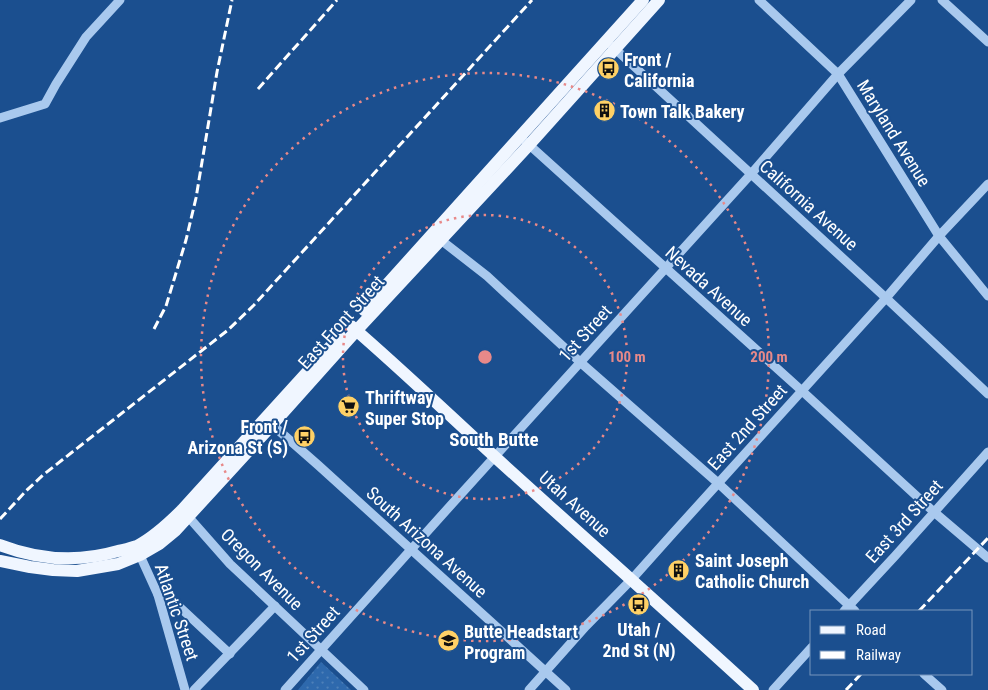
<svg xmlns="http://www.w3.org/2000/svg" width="988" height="690" font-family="'Roboto Condensed',sans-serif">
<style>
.green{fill:url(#green-dots)}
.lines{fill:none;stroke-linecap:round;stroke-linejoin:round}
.minor{stroke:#a9c9ee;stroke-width:9}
.major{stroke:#f0f6ff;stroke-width:12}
.rail{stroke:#fff;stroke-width:3;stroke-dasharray:9 4;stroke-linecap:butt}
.ring{fill:none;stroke:#e88989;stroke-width:2.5;stroke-dasharray:2.5 5}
.labels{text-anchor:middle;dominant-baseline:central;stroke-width:4;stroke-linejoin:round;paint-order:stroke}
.poi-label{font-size:18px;font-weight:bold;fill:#fff;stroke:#1b4f8f;text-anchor:start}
.street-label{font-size:18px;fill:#fff;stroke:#1b4f8f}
.neighbourhood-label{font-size:19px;font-weight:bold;fill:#fff;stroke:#1b4f8f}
.centre{fill:#e88989;stroke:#1b4f8f;stroke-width:2.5}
.ring-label{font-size:15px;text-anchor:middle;font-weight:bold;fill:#e88989;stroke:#1b4f8f;stroke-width:4;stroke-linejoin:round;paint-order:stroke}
</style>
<defs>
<pattern id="green-dots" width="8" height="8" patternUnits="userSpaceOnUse" patternTransform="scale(1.25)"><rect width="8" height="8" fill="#2e69ad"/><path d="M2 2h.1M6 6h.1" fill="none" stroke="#4d80b9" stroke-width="1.8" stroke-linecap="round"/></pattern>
</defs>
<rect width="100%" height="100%" fill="#1b4f8f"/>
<polygon class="green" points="321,662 351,690 298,690"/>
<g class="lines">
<g class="minor">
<polyline points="759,0 838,74 939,236 988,296"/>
<polyline points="942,0 988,42"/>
<polyline points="612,46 886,298 988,394"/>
<polyline points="0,118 45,104 56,84 86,37 120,0"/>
<polyline points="526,142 801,390 934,512 988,558"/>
<polyline points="437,237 487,276 580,362 718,483 855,611"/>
<polyline points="269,422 318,465 566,690"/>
<polyline points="185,513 230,564 364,690"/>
<polyline points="138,551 158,595 185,690"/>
<polyline points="158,595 171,599 230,654"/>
<polyline points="844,611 895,556 988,452"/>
<polyline points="924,674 942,690"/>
<polyline points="194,690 275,606"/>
<polyline points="285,690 451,505 751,174 838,74 911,0"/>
<polyline points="529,690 586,626 632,579 674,532 886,298 939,236 988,184"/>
<polyline points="773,690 812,647"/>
</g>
<g class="major">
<polyline points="364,310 643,0"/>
<path d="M 350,325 C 400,368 447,413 495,457 C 581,535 668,612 753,690"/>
<path d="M 0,545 C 39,560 77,563 118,551 C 124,550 131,548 137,546 C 154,537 169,523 182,510 L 340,336"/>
<polyline points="0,561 30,567 53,570 77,571 118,564 140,555 159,544 176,530 272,425 356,331 529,145 659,0"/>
</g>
<g class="rail">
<polyline points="258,89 337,0"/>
<polyline points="154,329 166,306 186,240 196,198 217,72 232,0"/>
<polyline points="0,519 26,491 43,475 228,330 254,305 532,0"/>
<polyline points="919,611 988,538"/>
<polyline points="846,690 861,674"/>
</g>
</g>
<g class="ring">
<circle cx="485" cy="357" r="142"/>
<circle cx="485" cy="357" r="284"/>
</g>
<defs>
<symbol id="bus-disc" viewBox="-11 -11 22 22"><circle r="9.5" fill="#ffd166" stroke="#1b4f8f"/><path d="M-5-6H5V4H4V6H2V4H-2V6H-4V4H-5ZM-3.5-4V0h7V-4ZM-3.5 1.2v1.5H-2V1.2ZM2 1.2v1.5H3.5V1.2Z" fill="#111"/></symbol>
<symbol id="building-disc" viewBox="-11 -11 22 22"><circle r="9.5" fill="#ffd166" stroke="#1b4f8f"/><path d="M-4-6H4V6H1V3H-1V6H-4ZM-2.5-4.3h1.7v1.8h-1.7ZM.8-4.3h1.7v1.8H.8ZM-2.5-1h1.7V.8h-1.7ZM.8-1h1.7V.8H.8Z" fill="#111"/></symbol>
<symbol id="supermarket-disc" viewBox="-11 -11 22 22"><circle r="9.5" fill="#ffd166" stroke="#1b4f8f"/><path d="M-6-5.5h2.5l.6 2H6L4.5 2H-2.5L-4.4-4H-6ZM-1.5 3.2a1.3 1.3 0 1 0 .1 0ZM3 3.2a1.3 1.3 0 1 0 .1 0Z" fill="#111"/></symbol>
<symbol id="school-disc" viewBox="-11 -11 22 22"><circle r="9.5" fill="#ffd166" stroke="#1b4f8f"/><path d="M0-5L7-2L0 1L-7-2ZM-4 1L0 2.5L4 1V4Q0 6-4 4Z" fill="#111"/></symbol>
</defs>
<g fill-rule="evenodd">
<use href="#bus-disc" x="596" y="56" width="25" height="25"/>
<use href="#building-disc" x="592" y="98" width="25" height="25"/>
<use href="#supermarket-disc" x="336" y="394" width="25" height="25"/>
<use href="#bus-disc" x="292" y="424" width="25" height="25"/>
<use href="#building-disc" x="666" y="558" width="25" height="25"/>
<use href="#bus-disc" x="626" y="592" width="25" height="25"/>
<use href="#school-disc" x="436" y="628" width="25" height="25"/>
</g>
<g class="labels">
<g class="poi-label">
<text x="624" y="59">Front /<tspan x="624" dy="21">California</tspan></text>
<text x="620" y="111">Town Talk Bakery</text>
<text x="365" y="397">Thriftway<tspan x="365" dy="21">Super Stop</tspan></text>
<text x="288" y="426" text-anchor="end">Front /<tspan x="288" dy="21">Arizona St (S)</tspan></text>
<text x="695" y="560">Saint Joseph<tspan x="695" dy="21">Catholic Church</tspan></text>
<text x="639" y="629" text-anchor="middle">Utah /<tspan x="639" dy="21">2nd St (N)</tspan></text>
<text x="464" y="631">Butte Headstart<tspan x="464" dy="21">Program</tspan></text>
</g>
<g class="street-label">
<text transform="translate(894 133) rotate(58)">Maryland Avenue</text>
<text transform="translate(809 205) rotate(42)">California Avenue</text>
<text transform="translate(709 286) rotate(42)">Nevada Avenue</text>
<text transform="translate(341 322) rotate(-48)">East Front Street</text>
<text transform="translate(585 333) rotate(-48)">1st Street</text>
<text transform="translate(747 427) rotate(-48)">East 2nd Street</text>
<text transform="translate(575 504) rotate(42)">Utah Avenue</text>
<text transform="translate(904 521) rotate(-48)">East 3rd Street</text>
<text transform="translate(427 542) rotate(42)">South Arizona Avenue</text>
<text transform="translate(262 569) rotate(45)">Oregon Avenue</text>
<text transform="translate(177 612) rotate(71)">Atlantic Street</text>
<text transform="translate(313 634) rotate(-48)">1st Street</text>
</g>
<g class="neighbourhood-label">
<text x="494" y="439">South Butte</text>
</g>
</g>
<circle cx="485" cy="357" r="8" class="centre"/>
<g class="ring-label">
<text x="627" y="362">100 m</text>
<text x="769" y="362">200 m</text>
</g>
<rect x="810" y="610" width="162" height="65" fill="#1b4f8f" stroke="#7695bc"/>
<rect x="820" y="626" width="25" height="8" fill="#f0f6ff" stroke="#7695bc"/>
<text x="856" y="635" font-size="15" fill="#ffffff">Road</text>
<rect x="820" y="651" width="25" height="8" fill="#ffffff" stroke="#7695bc"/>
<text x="856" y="660" font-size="15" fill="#ffffff">Railway</text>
</svg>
